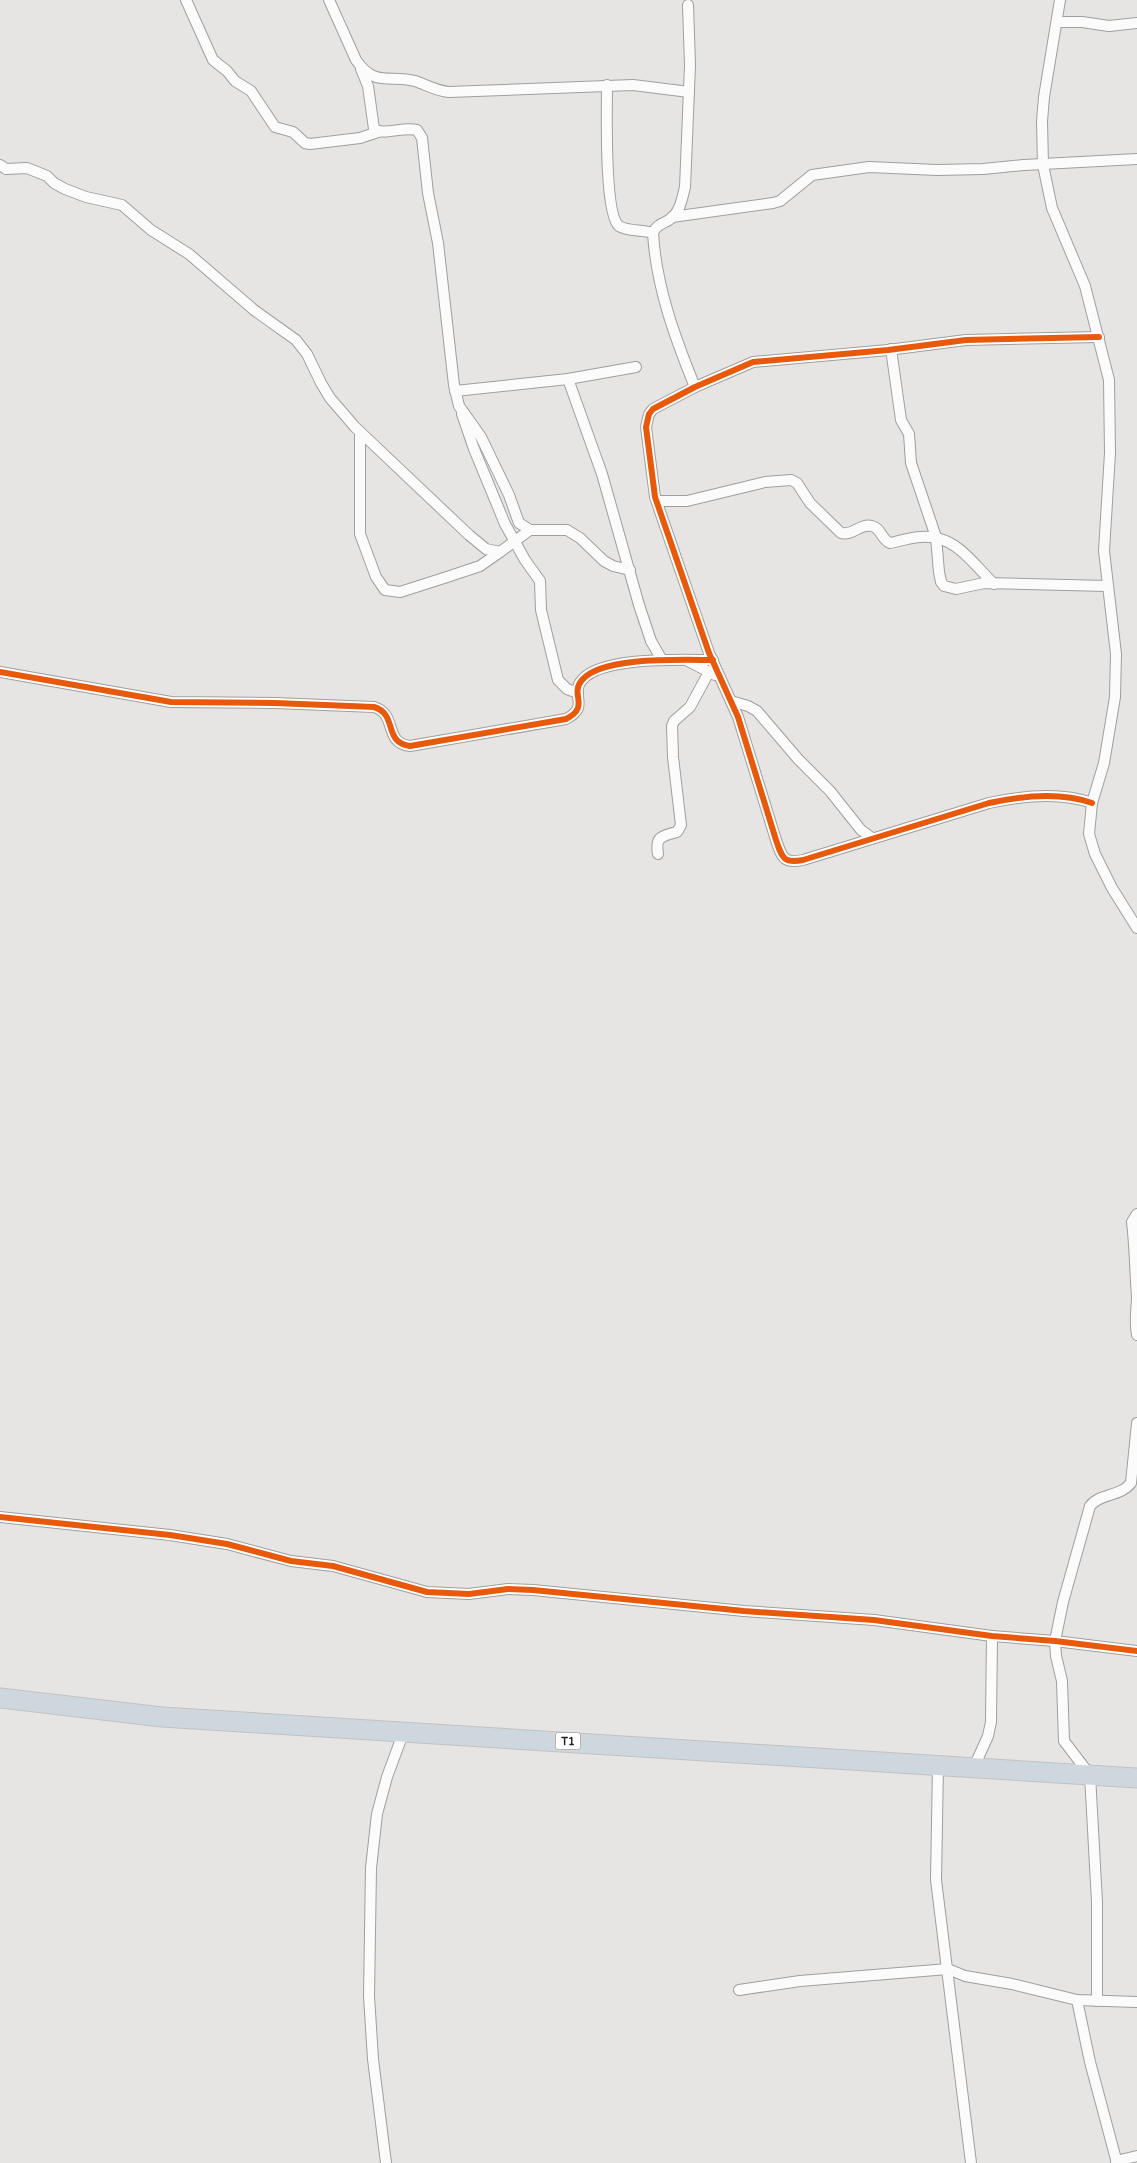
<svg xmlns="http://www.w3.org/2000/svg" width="1137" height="2163" font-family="'Varela Round',sans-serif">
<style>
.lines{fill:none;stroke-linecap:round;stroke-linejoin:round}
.street-casing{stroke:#9f9f9e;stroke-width:12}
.highway-casing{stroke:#c2c1c1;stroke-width:21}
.street{stroke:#fbfbfb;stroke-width:10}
.highway{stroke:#cfd7de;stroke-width:19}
.cycleway-casing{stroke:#fff;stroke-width:9}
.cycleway{stroke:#e8590c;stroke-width:6}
.labels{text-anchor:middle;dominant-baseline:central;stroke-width:4;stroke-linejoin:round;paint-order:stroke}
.shield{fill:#fff;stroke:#656464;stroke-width:1}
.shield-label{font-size:11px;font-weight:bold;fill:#232221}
</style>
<rect width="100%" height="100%" fill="#e6e5e4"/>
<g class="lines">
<defs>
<g id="street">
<polyline points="186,0 213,60 227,71 235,81 251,91 275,127 293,132 305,143 310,144 360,138 378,132"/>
<path d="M 329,0 L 356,60 C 375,88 391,74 415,81 C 427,85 436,91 449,92 L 633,85 L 689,92"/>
<polyline points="1060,0 1044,97 1042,121 1043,165 1052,208 1085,286 1109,380 1110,453 1104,551 1116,654 1115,697 1104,763 1092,803 1089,834 1095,854 1112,888 1137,928"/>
<path d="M 688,5 L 690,65 L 685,187 C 682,199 680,213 669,220 C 662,224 656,225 653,233 C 656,286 675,338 695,387"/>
<polyline points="1058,22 1082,22 1109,26 1137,23"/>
<path d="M 361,69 L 368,86 L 374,129 C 383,136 404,126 417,130 L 422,138 L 428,193 L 438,243 L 454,385 L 459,406 L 481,437 L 509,495 L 519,523 L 530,530 L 567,530 L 580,538 L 604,561 L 613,566 L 630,570"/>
<path d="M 607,85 C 607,108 604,214 619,226 C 628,232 642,229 653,233"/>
<polyline points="0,165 6,169 27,168 47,176 54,183 65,189 86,197 122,205 151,230 189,254 254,310 296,340 307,354 321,383 330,398 355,427 469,535 486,549 500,552 530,530"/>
<polyline points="672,217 773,203 780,201 812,175 869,167 937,170 983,169 1024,165 1137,159"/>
<polyline points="891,349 901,420 909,434 911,463 936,537 939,572 941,582 944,586 956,589 984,583 1107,586"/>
<polyline points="568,379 602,474 639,605 651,641 662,660"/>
<polyline points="455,391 568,379 636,367"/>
<polyline points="462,414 474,449 505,524 525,560 540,581 541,610 558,680 567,689 578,693"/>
<polyline points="360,432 360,534 376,577 385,590 400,592 447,577 480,566 500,552"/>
<path d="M 657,501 L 687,501 L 765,482 L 791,480 L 797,483 L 810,503 L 841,533 C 853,536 860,523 872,526 C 881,528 881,539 890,543 C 904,540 921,534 936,538 C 960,542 977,568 994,584"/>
<polyline points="686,660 715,675"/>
<path d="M 0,672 L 171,702 L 275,703 L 374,707 C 398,714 383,743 410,746 L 566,719 C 591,706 569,695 582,680 C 602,656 683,660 713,660"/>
<polyline points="731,701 748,706 757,711 798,759 830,791 861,830 872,838"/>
<path d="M 1092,803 C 1061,792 1021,796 989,803 L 803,860 C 784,864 782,858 776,840 L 738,717 L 709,653 L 655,497 L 646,427 L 649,414 L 653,409 L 695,387 L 753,362 L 888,350 L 966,340 L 1099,337"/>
<path d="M 658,854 C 655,837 661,836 677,832 L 681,825 L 673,757 L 672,726 L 674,721 L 690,707 L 709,672"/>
<path d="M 1137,1214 L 1132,1222 C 1135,1247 1135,1272 1137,1296 C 1137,1310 1134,1319 1137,1335"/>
<polyline points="0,1517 170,1535 227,1544 291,1561 333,1566 427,1592 469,1594 508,1589 533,1590 744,1611 874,1620 992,1636 1055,1641 1137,1651"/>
<polyline points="938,1765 936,1880 971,2163"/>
<polyline points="974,1767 988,1736 991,1722 992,1636"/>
<polyline points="739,1990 800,1981 948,1969 965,1976 1012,1984 1077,2000 1137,2002"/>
<polyline points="1077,2000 1090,2062 1117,2163"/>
<path d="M 1097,2001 L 1097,1902 L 1090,1775 L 1064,1741 L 1062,1681 L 1056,1656 L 1055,1641 L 1063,1602 L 1090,1506 C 1100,1493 1120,1497 1131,1483 L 1137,1423"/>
<polyline points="1116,2161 1137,2156"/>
<polyline points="386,2163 373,2059 369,1996 371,1868 377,1814 387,1777 404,1731"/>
</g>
<polyline id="highway" points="0,1698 162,1717 1137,1778"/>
</defs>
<use href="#street" class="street-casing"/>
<use href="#highway" class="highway-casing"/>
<use href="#street" class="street"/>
<use href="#highway" class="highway"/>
<defs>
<g id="cycleway">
<path d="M 0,672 L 171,702 L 275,703 L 374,707 C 398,714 383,743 410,746 L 566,719 C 591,706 569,695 582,680 C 602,656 683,660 713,660"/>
<path d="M 1092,803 C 1061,792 1021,796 989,803 L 803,860 C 784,864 782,858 776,840 L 738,717 L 709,653 L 655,497 L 646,427 L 649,414 L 653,409 L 695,387 L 753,362 L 888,350 L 966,340 L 1099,337"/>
<polyline points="0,1517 170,1535 227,1544 291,1561 333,1566 427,1592 469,1594 508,1589 533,1590 744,1611 874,1620 992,1636 1055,1641 1137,1651"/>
</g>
</defs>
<use href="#cycleway" class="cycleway-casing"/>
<use href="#cycleway" class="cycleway"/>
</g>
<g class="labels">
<rect class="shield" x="555.5" y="1732.5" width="25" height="17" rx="4"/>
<g class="shield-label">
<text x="568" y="1741">T1</text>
</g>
</g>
</svg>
